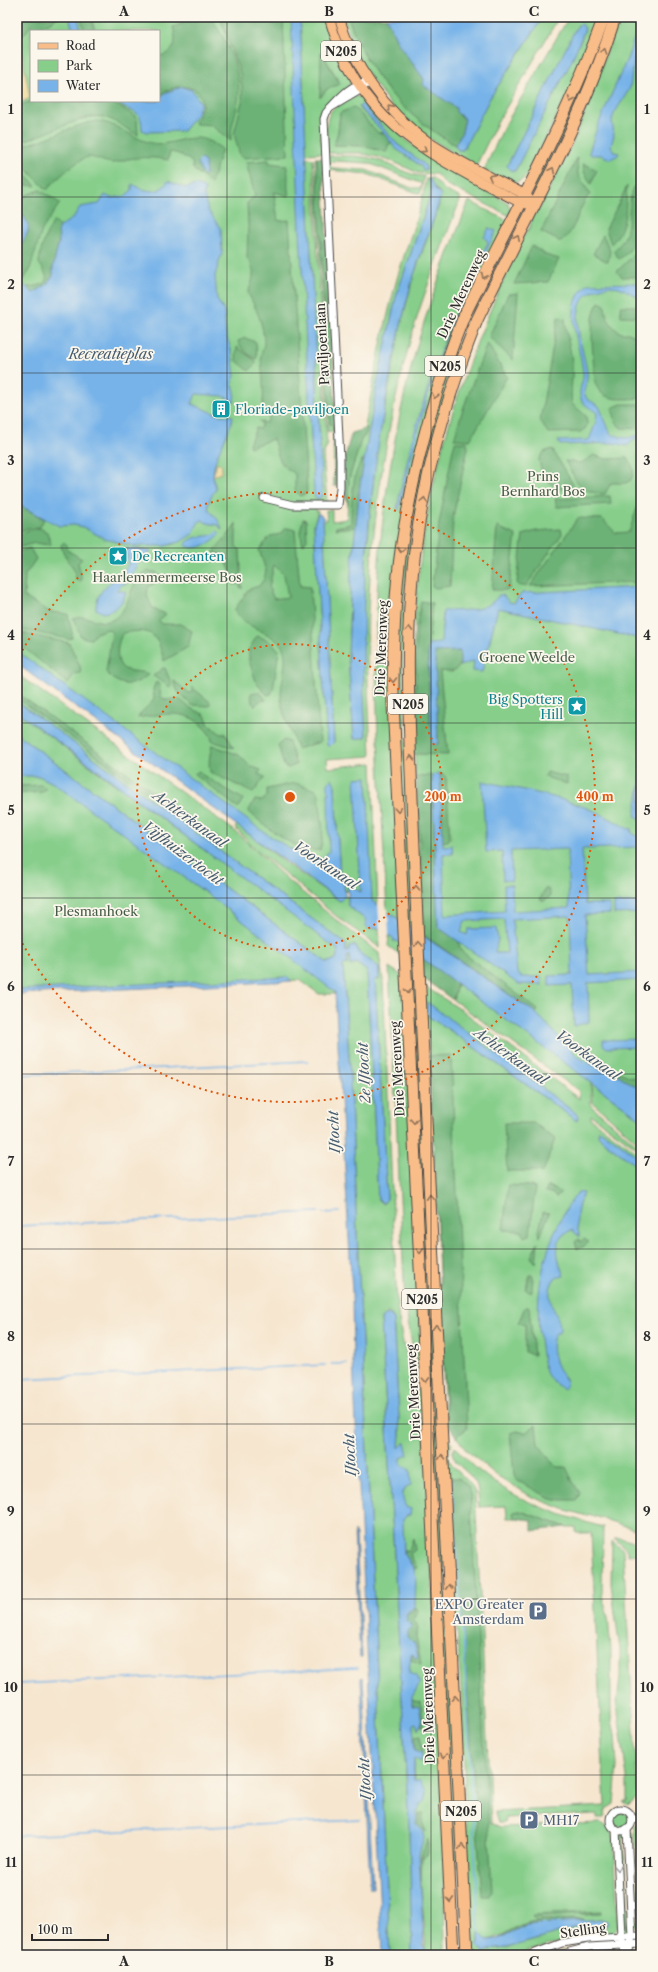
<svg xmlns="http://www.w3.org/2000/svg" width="658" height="1972" font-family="'Libre Caslon Text',serif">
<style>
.green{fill:#86ce8a;stroke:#587c5a;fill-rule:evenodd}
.forest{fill:#6cb176;stroke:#4c6e50;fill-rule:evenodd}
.sand{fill:#eeda9e;stroke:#8c8264}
.water{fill:#77b3e9;stroke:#516f8a;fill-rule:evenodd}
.pier{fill:#f6e6cf}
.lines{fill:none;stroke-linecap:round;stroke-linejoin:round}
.stream{stroke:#77b3e9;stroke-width:1.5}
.minor-casing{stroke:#494744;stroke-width:9}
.major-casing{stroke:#494744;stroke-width:11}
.highway-casing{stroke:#494744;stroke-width:13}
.minor{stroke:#fff;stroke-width:7}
.major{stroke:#f9bd89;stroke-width:9}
.highway{stroke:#f9bd89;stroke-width:11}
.oneway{stroke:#92745a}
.oneway2{stroke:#a0a0a0}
.grid{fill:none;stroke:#2b2b2b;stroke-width:1;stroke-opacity:0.55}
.ring{fill:none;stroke:#df570e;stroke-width:2;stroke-dasharray:2 4}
.labels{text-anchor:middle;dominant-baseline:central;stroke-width:3.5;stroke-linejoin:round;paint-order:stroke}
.shield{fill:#fbf7ec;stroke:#696865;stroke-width:1}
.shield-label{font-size:12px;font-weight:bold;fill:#2b2b2b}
.street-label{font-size:13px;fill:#2b2b2b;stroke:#fbf7ec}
.culture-label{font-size:13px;fill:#0d838f;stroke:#fbf7ec;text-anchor:start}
.park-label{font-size:13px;fill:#465c48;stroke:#fbf7ec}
.service-label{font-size:13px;fill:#4e5e75;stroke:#fbf7ec;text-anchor:end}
.water-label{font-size:14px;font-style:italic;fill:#465b6e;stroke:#fbf7ec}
.centre{fill:#df570e;stroke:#fbf7ec;stroke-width:2}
.ring-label{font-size:12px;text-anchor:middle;font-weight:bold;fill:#df570e;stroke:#fbf7ec;stroke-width:3.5;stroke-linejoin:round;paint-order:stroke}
.neatline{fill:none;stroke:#2b2b2b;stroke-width:1.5}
.grid-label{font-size:13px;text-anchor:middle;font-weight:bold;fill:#2b2b2b}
</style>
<rect width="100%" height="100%" fill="#fbf7ec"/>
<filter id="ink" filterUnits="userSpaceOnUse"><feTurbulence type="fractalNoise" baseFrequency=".025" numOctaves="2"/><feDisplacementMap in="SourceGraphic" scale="8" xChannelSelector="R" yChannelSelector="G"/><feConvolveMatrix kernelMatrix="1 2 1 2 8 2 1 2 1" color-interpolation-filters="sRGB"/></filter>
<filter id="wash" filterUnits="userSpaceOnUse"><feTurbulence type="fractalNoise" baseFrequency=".012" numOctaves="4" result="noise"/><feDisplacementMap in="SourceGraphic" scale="16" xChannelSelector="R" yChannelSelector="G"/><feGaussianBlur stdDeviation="0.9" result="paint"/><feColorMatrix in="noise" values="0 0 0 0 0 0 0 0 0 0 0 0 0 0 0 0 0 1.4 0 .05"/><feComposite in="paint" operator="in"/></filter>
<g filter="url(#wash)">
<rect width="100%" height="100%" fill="#f6e6cf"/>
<g class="green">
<path d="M 17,17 L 293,17 L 312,458 L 320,448 L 306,157 L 313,159 L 314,174 L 325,404 L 327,446 L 323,455 L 327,502 L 315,503 L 316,511 L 318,511 L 314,524 L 327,745 L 334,742 L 323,522 L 327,520 L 326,510 L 332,510 L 332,521 L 347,519 L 349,479 L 361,440 L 366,434 L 367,428 L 365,427 C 373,381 382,335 394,290 C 403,253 420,217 426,179 L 432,178 L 434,179 L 446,191 L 461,198 C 447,233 433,269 421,305 C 391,398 375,496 369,593 C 365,647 369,702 371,756 L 327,759 L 328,768 L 372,763 L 378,905 L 372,901 L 356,778 L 361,892 L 348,885 L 348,892 L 345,891 L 344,884 L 340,879 L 335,786 L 332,867 L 285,850 L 17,653 ZM 31,31 L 159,31 L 159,101 L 31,101 ZM 428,180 L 435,189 L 440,192 L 439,205 L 414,275 L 400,329 L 376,454 L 363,591 L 363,688 L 366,737 L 354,739 L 348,658 L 351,573 L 356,527 L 336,528 L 336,527 L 351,524 L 361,461 L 365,458 L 376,389 L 396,297 L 431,194 L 431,188 Z"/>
<path d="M 300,17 L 326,17 L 351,77 C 351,94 329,99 322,113 C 317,124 322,141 323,153 L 306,154 ZM 322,53 L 340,83 L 327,89 L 320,98 Z"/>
<path d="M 343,17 L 348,17 C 369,77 401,113 455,145 L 458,150 L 463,150 L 490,98 L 543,17 L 559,17 L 497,123 L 476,166 L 419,132 L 392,107 L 361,64 Z"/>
<path d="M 569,17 L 600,17 L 580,70 L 528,174 C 516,191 498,177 484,170 L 504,127 ZM 578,25 L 585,28 L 581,40 L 515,171 L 511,170 L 507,166 Z"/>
<polygon points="606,17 612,17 583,95 536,192 529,193"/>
<path d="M 617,17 L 641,17 L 641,1092 L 591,1066 L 591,1106 L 641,1148 L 641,1151 L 591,1115 L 591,1119 L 641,1155 L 641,1159 L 611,1137 L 599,1131 L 598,1132 L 602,1140 L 641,1169 L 641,1531 L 588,1514 L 587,1516 L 566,1510 L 532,1497 L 496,1475 L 465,1449 L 445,1419 L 430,1056 L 428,1036 L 423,1019 L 424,986 L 463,1011 L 579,1099 L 579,1091 L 453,1000 L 457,984 L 522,1031 L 420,933 L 413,686 C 413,643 415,599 421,556 C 435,447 472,342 521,244 L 520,241 L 530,227 L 534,211 L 538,211 L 576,136 L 606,54 ZM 432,1006 L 578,1115 L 577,1121 L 451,1031 L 429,1017 L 426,1012 L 427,1009 Z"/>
<path d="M 355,96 L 365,98 L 407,141 L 427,156 L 508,203 L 511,211 L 510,216 L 445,184 L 436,174 L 418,173 L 387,159 L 359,153 L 328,153 C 328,140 322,117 335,107 C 341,103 348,100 355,96 ZM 362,104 L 397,144 L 424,164 L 421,166 L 395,148 L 391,143 L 388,145 L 386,152 L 363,146 L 334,145 L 338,132 L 340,113 L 354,107 L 378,133 L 384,133 L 359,108 Z"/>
<path d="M 328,156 C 344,156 359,155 374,159 C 391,163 407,176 424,176 L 420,194 L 367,174 L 329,170 ZM 334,161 L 368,163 L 420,183 L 422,185 L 420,188 L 412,188 L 366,170 L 332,168 L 330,166 L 330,162 Z"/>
<polygon points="315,158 317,158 330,424 333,424 332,432 328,432"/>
<path d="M 469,201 L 508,221 L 443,362 L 392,600 L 399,919 L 387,911 C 382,806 373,700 377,595 C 381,501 399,396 429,307 C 441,271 455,236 469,201 Z"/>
<polygon points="482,289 449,383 414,522 405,589 402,661 414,929 407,924 396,679 399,599 409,516 444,376"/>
<path d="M 17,674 L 235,831 L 290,882 L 335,919 L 379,953 L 383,980 L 397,1305 C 401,1339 408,1370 423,1401 L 443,1801 L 445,1955 L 424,1955 L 426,1947 L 415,1812 L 425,1799 L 415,1780 L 412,1725 L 417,1709 L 409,1700 L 409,1658 L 412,1654 L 405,1560 L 402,1535 L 401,1500 L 405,1488 L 400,1471 L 397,1436 L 400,1435 L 393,1317 L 388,1312 L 386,1316 L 381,1318 L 409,1827 L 412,1938 L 412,1955 L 390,1955 L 349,1057 L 343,966 L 345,964 L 347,965 L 347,957 L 349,954 L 351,966 L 356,963 L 367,971 L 378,1200 L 383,1204 L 387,1199 L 375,979 L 379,980 L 379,967 L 358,952 L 357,947 L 346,952 L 346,944 L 17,701 Z"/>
<polygon points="17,712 337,948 338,951 336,959 329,962 326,962 17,734"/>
<polygon points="17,755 202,890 319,978 334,990 335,994 319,994 300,980 17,994"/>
<polygon points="237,825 291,867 340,901 345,896 348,897 348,906 366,920 367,926 370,928 379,928 380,948 336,916 258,851 235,828"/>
<polygon points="389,935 400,943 402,956 388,946"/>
<polygon points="408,948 415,953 456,1799 457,1868 455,1866 449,1789"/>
<polygon points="389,967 404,977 422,1378 414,1357 405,1303"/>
<polygon points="592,1083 641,1119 641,1145 593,1103"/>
<path d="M 444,1434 L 452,1444 C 438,1465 470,1475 475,1493 L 491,1823 L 500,1827 L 601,1823 L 609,1828 L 614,1836 L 618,1925 L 617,1929 L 610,1935 L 578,1937 L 516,1955 L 475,1955 L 470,1946 L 462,1704 ZM 583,1919 L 582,1921 L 602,1919 L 606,1925 L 577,1928 L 507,1948 L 487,1950 L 477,1946 L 479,1943 L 479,1932 L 487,1940 C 504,1938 514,1925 530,1922 C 547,1918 566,1920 583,1919 Z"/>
<path d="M 455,1447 C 496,1494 544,1511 603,1527 L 602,1595 L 608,1617 L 611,1650 L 611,1716 L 615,1734 L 617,1766 L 614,1804 L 606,1809 L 604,1818 L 597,1818 L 597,1814 L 505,1818 L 505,1822 L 498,1822 L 495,1812 L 605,1806 L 591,1533 L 576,1533 L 576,1527 L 566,1527 L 520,1511 L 513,1512 L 514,1518 L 507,1518 L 506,1506 L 479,1507 C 478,1499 479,1488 475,1482 C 468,1470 455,1467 452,1452 Z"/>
<polygon points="614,1538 620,1538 641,1544 641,1554 627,1555 627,1550"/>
<polygon points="612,1541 623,1550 638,1797 628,1806 623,1802 627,1802 627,1778 617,1705 620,1676 620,1650 611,1584"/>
<circle cx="621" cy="1820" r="8"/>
<polygon points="641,1821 641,1928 635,1825"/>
<polygon points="630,1831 633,1834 637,1928 634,1924"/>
<polygon points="623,1833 629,1929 626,1932 624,1930 619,1834"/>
<polygon points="617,1948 623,1955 562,1955 581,1950"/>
</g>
<g class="forest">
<polygon points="17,17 58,17 47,24 33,28 31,25 27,31 17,41"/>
<polygon points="81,17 91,17 95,31 84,31"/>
<path d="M 199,17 L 210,17 C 227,40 243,72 238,101 C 236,115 230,127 231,141 L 211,125 L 196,124 L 194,121 C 218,93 184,75 159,96 L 159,56 C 176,53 177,41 173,27 Z"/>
<polygon points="220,17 283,17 288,155 243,158 240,156 234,134 242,101 242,87 240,73"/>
<path d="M 348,17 L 386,17 L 399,45 L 424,79 L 424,85 L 456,108 L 460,116 L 465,119 L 462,132 L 455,145 C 401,113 369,77 348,17 Z"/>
<polygon points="321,52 340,84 327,89 320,98"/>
<path d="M 32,101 L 110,101 L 134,115 L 137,119 L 138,135 C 127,130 115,119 103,117 C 82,113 41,139 17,142 L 17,106 Z"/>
<polygon points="354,107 378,133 384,133 391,143 388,145 387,152 363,146 334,145 338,132 340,113"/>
<path d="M 97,121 C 117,123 132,138 151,143 C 170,147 189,133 206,140 C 212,142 217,146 222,149 L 211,184 L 193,169 L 192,162 C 185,157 179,153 170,152 L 168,160 C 154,157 141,157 128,159 C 123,160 118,163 113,163 C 106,163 97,158 89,157 C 80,157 53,182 47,190 L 17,159 L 17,146 C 45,143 69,125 97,121 Z"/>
<polygon points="317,158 323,158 336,424 337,486 334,486 333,425 330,424"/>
<path d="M 577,158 L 578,174 L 590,194 C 577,208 578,229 561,242 L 541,232 Z"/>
<path d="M 269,160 L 269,163 L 286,165 C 290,175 286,186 289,196 L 274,192 L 278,221 L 289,220 L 306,471 L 307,493 L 300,496 L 295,490 L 295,474 C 291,470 288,470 285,467 C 278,461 276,447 273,439 L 250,447 L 249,444 L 256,428 L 260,429 L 262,423 L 259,421 L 267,423 L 270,412 L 262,410 C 265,392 262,375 261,357 C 261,352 264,348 264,343 C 264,325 256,308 248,293 C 253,279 257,271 247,258 L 248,226 L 247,203 L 255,196 L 246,162 Z"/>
<polygon points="583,163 597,170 591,184 584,172"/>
<polygon points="17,165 36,186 24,185 17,181"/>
<path d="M 641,182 L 641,186 L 636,191 C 635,216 645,243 619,259 L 614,251 C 619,245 624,241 626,233 C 631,220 626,185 641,182 Z"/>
<path d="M 627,186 C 625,209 628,226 611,244 L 606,229 Z"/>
<path d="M 40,190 L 60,203 L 42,230 L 29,272 L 21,282 L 18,283 L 17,251 L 29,231 L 24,216 L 17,210 C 17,196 30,194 40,190 Z"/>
<path d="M 54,221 L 59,226 L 59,242 L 53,267 L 53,276 L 45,286 L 33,293 L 30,292 L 28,287 C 49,285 51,280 39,263 C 40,248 46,234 54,221 Z"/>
<polygon points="603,235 610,251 608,262 593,254"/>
<polygon points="641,243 641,277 622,277 617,272 618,270 633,256"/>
<polygon points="532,246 546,255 559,259 548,282 514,284"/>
<polygon points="518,293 513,360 489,337 508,294"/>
<path d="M 599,302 L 605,305 C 606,317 610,326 621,333 L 628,333 L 641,338 L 641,398 C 623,399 601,403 595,382 C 594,362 587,317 599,302 Z"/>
<polygon points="620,306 641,306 641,317 621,316"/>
<path d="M 558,317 L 565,319 C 566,335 571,348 572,363 C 573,377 570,390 572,404 L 586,416 L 587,423 L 586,428 L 580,432 L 548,433 L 540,421 Z"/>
<path d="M 245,338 L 256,342 L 257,358 L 256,359 C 248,355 241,349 238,341 Z"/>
<polygon points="487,343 507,377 470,440 454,439 462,412"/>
<polygon points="237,347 257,362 249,371 236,360"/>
<polygon points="641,404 641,429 621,428 616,422 612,408 621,404"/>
<path d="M 365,427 L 367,428 L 366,434 L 361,440 L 349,479 L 348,504 C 339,482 344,455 352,433 L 362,430 Z"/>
<polygon points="455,442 467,442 468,448 453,517 450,586 436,588 432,586 439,524 453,449"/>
<path d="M 552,449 L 576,489 C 555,493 541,479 539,459 L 544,452 Z"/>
<path d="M 594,455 L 606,459 L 627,458 C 633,464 635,473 631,480 L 626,483 L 611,483 L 605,494 C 577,492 578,482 565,461 L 581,463 Z"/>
<path d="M 365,458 L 360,485 L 356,527 L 335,529 L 336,527 L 351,524 C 351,508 351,468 365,458 Z"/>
<polygon points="610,496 611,504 557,507 555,499"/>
<polygon points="17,504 44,519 40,527 27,528 17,533"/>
<polygon points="638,505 641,505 641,582 530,586 578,518 602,519 616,533 629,532"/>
<polygon points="303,519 306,520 307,539 303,545 300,531"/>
<path d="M 236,523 L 236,546 L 240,550 L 242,589 L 238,584 L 234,585 L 235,580 L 223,555 L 214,553 C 220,540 230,537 236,523 Z"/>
<polygon points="497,527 516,535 509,589 506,590 492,590"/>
<polygon points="40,528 47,532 51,544 49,545 35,543 17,548 17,536 28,530"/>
<path d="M 287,528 L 295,530 L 300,586 L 310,587 L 320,742 L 297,749 C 292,732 282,715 281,697 C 280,684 289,659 283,648 C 274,631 238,627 235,609 L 249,589 L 259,586 L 264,579 L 266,571 L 259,550 L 270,536 L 281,534 L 283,530 ZM 274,565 L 284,575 L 288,597 L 274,599 L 269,588 Z"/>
<polygon points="561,529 562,534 526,586 520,586 517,583 523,535 536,531"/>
<path d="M 64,542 L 67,545 L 67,550 L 82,559 L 78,563 L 81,575 L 81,581 L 76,580 C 77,566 63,559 61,545 Z"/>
<path d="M 30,548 L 36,559 L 25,575 L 24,597 L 50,612 L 68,614 C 69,622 73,632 72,638 L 69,639 L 17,629 L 17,552 Z"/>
<path d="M 148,571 L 156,572 L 161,577 L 161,579 L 148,587 L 147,596 L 153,609 L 166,614 L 159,621 L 163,624 L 180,624 L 192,631 L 188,647 L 164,661 C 157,633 152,628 123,633 C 117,641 113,666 127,670 C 134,672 141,671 149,674 C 133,688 120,688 106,672 L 112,633 L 108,629 L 96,633 L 91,639 L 81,637 L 73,618 C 89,613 98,626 112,620 C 132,610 128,579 148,571 Z"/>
<polygon points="421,601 432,603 428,649 430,724 438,743 434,651 460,651 460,666 452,672 440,671 448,755 412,754 412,735 416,734 416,631"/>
<polygon points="17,632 69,643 80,666 81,673 74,674 68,684 17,642"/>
<polygon points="257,636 268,640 279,650 273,690 271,694 267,695 257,684 249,661 249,649"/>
<polygon points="163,668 165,668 172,685 170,687 153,676"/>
<polygon points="173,680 189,693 192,692 192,687 210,702 210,706 191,705 178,692"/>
<path d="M 156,682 L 159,684 L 161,697 L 166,700 L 178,698 L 189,707 L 205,715 L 209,725 L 221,734 L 225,733 L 234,748 L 212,741 C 211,735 208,732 204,728 C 188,708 160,714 138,718 C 142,709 149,707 154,699 L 153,689 Z"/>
<polygon points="256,692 260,692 266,700 260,701 255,706 252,703 251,693"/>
<polygon points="17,693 220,840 212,840 17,698"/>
<polygon points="284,740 289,742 296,765 288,768 284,766 278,745"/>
<path d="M 212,745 L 239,755 L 250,766 L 261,770 L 258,774 L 265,777 L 253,793 L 210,772 C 208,761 210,755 212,745 Z"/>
<polygon points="199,771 204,776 243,799 238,808 194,774"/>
<polygon points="546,772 567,777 567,784 545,777"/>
<polygon points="440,773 446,777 450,838 448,841 442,842"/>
<polygon points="432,775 438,927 458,941 461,951 538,1010 536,1013 422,934 424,929 417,776"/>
<path d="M 295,783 L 316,790 L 319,794 C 320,812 326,833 320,850 C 298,854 265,826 249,812 L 250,806 L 255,800 L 262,801 L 267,796 L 267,789 Z"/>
<polygon points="42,785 46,788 43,792 17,794 17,786"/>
<polygon points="545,889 548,889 551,896 544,901 540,899"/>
<polygon points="422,958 457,984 453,1000 423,978"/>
<polygon points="451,1055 467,1429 456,1436 445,1421 446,1409 429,1056"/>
<path d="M 618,1071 C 626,1076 633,1076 641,1082 L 641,1090 L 618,1075 Z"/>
<polygon points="504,1123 534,1123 555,1139 544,1170 541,1173 538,1171 507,1171"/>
<polygon points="508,1185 531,1186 535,1188 530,1235 524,1237 522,1231 503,1230"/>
<polygon points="548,1186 561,1193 556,1198 552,1193 545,1193"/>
<polygon points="543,1212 549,1213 540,1237 539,1231"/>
<polygon points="579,1239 580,1242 584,1239 589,1242 583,1247 577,1249 575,1242"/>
<polygon points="538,1242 536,1263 531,1257"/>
<polygon points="530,1275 533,1275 532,1292 525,1289"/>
<polygon points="525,1307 529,1307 534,1356 525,1352 525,1324 518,1323"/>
<polygon points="536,1425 538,1444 557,1467 566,1467 573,1482 580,1493 577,1500 554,1500 518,1481 514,1475 510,1433 517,1431 525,1433"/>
<polygon points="452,1478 459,1478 470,1488 492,1891 490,1896 482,1896"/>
<polygon points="520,1511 566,1527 532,1531 532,1520 514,1518 513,1512"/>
<polygon points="413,1538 415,1550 410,1554 417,1568 414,1569 404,1553 404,1550 409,1550"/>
<polygon points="415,1606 418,1610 413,1620 417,1624 418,1630 416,1636 421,1664 411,1660 413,1653 415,1658 412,1641 408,1637 406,1614 413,1611"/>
<path d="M 411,1700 L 421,1702 L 424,1726 L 421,1726 C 422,1717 413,1709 411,1700 Z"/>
<polygon points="421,1735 422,1753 415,1750 415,1736"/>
<polygon points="419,1813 424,1813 422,1821 426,1832 418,1824"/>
<polygon points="428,1839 428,1853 422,1858 421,1881 421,1856"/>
<polygon points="601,1911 601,1913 533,1918 533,1915"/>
<path d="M 584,1919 L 582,1921 L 526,1925 L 499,1939 C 523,1917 553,1920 584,1919 Z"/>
</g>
<g class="sand">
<polygon points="22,54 30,97 27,100 17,102 17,55"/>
<polygon points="217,462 222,466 221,473 213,476"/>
</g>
<g class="water">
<polygon points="69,17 78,17 81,31 73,31"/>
<polygon points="291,17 300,17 320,448 322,496 318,499 315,497 314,493 300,232"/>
<polygon points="386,17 543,17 490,98 463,150 458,150 455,145 462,132 465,119 456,112 456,108 423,85 424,79 399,45"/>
<polygon points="641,19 641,51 637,52 635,55 630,88 614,114 612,120 614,135 611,146 614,152 619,153 617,156 610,159 601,155 591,155 589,153 590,149 598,125 627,59"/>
<polygon points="581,23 585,29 572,60 515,171 511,170 507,166 576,28"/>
<path d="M 182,87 L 192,90 L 201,103 L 197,114 L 183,131 L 147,132 L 142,130 C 142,106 129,115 116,101 L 159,101 L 159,97 L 170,91 Z"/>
<polygon points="362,104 397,144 424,164 427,169 423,170 421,166 395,148 384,133 359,107"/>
<polygon points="201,159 205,162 206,174 203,175 197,163"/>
<path d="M 428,179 L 430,179 L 435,189 L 441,195 C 434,222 422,248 414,275 C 405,304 399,334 393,363 C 367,489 358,609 366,737 L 354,739 L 348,658 L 351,573 L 360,485 L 376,389 L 396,297 L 431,194 L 431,188 Z"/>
<path d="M 168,181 L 185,188 L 197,185 L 205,189 L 204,196 L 208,210 L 221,229 L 222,253 L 215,276 L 217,299 L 224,311 L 226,334 L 232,353 L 235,376 L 232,383 L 235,391 L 234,402 L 223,396 L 196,394 L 192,404 L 219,415 L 233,416 C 229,437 213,455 213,477 C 213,482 216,484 216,489 C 198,516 217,508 222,530 L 218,525 L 207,523 L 202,520 L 198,523 L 193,534 L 180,542 L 165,546 L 133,546 L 105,539 L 83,527 L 74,525 L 59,526 L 17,504 L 17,283 L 21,282 L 33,293 L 45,286 L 53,276 L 53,267 L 59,242 L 58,228 L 73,218 L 80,207 L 99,204 L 105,195 L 111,198 L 125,196 L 132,190 L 132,184 C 144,191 159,196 168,181 Z"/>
<path d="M 17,210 C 36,226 28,233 17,251 Z"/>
<path d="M 489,228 L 496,231 C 476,274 453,317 438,362 C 422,411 411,460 399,510 L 397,509 C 415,414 445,329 488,242 L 484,237 Z"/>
<path d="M 641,283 L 641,298 C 633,295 626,290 619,287 C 610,285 602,287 595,290 C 564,303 584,349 587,372 C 588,379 585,387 584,393 L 587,399 L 599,406 L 611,434 L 625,438 L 641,435 L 641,438 L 634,440 L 627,446 L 612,443 L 560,445 L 558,441 L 589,440 L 596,422 L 597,413 C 591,408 584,406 581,399 C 577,389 585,381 583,372 C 580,344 561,305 588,284 Z"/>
<polygon points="318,513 323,517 334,742 329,747 327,745 314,524"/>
<path d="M 218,531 L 220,533 C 214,542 196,553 185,545 C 194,532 210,540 218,531 Z"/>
<path d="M 126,548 L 152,551 L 137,564 L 129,582 L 121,585 L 117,590 L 126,592 C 123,604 115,611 103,613 L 96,609 C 96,586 117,582 128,565 Z"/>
<path d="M 641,587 L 641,639 L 498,608 L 482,672 L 473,671 L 474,661 L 460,666 L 460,651 L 435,652 L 438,744 L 432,744 L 428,649 L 429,644 L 441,643 L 443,611 C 463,610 487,613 499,595 L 503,595 L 509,602 L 514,603 L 522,593 Z"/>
<path d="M 17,651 L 265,833 C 282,843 303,859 323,859 L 329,851 L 328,784 L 331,779 L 333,780 L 335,786 L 340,879 L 344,884 L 345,896 L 340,901 L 17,664 Z"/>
<polygon points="17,701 346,944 346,952 349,950 349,946 354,945 357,947 358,952 379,967 379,980 375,979 387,1199 383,1203 378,1200 367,971 356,963 350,966 349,955 347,957 347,965 345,964 343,966 349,1057 390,1955 382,1955 353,1362 352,1292 335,992 202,890 53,783 39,776 17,776 17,734 326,962 329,962 336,959 338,950 93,767 17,712"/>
<path d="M 440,773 L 443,846 L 452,845 L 453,854 L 443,854 L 445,915 L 505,911 L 504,885 L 512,885 L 513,911 L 569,908 L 567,849 L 511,851 L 512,881 L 503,880 L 502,851 L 486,852 L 482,781 C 533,792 584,800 628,829 L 630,828 L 632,829 L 631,832 L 641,839 L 641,896 L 639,847 L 582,849 L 585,904 L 610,904 L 610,914 L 585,915 L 589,975 L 641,972 L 641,980 L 588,983 L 589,1022 L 574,1026 L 572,985 L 549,986 L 549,976 L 572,975 L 570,916 L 512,919 L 517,972 L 521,977 L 541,977 L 542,985 L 518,984 L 438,927 L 432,775 ZM 504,919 L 507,953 L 495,953 L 498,939 L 496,928 L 468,929 L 467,935 L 461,932 L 465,921 Z"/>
<polygon points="367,777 372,901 536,1013 577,1056 598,1068 618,1075 641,1090 641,1119 408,948 397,941 393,941 394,939 379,928 369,929 366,927 366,920 348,906 348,885 361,892 355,778"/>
<polygon points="641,778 641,819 635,816"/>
<polygon points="641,902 641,913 614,914 614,903"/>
<polygon points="287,977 292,981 17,994 17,990"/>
<polygon points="427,1002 578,1115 577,1121 451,1031 429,1017 426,1012"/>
<polygon points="641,1039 641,1047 607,1048 603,1045 603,1040"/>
<polygon points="599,1130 611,1137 641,1159 641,1169 602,1140 598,1135"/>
<path d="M 578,1192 L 583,1193 C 577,1208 574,1221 580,1237 L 572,1230 C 550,1237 558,1261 564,1276 L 555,1278 C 539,1301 565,1317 559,1333 L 556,1333 C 549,1343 553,1360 559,1370 C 561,1374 565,1377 566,1381 C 567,1385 566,1388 564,1390 C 559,1386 552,1381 548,1376 C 543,1367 542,1355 541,1346 C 532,1293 545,1235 578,1192 Z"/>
<path d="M 388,1314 L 393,1317 L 400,1435 L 399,1448 L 405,1442 L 408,1455 L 401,1458 L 401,1464 L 410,1470 L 411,1485 C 400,1490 402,1498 406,1507 L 411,1509 L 410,1515 L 406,1516 L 403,1520 L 404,1553 L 414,1569 L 416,1578 L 415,1606 L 406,1614 L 407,1620 L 412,1626 L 408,1631 L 408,1637 L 415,1644 L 418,1657 L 415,1658 L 413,1654 L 411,1655 L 409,1673 L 416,1676 L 420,1683 L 412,1697 L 412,1706 L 419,1707 L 422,1722 L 418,1730 L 416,1723 L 413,1724 L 415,1750 L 422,1753 L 421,1762 L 414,1758 L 414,1780 L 420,1781 L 426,1790 L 425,1799 L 417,1813 L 416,1824 L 424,1832 L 424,1837 L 419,1854 L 424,1946 L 426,1948 L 424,1955 L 412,1955 L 409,1827 L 381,1318 Z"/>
<polygon points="354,1531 356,1535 362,1657 360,1657"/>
<polygon points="363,1677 373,1888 370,1888 361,1678"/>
<polygon points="602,1919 606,1920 608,1922 606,1925 577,1928 507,1948 488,1950 487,1952 484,1952 477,1945 479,1943 479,1932 487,1940 498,1939 526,1925"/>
</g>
<polygon class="pier" points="378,902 388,909 389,937 380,931"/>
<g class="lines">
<g class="stream">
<polyline points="17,1075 308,1061"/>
<polyline points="323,1213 340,1212"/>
<polyline points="17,1226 319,1212"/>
<polyline points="331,1364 347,1364"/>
<polyline points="17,1379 326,1365"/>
<polyline points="452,1481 465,1664 479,1932"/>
<polyline points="17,1684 358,1668"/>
<polyline points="17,1836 360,1820"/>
</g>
</g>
</g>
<g filter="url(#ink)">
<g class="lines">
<defs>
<g id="minor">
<path d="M 369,81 L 362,89 L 330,108 C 342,95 352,84 369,81 Z"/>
<polyline points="264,498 293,505 338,505 340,488 340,460 324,119 326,113 330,108"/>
<circle cx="621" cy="1820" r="11"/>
<polyline points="632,1819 641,1819"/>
<polyline points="627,1828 632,1937 628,1955"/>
<polyline points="616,1829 621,1937 626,1955"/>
<polyline points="530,1955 562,1943 588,1939 641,1936"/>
<polyline points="558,1955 589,1947 641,1944"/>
</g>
<g id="major">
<path d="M 329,17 C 359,125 430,155 521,203 L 534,205"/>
<path d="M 339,17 C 353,66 385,111 427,141 C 458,162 493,178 526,195 L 529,199"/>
</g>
<g id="highway">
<path d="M 453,1955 L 393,703 C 393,650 394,596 402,543 C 414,466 435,388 464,316 C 513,217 566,121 604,17"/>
<path d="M 467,1955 C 455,1677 439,1399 426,1121 C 421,1014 416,906 412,799 C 409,714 404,628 416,543 C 426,467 449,392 477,320 C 525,220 582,124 615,17"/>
</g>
</defs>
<use href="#minor" class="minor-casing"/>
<use href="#major" class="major-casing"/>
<use href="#highway" class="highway-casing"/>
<use href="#minor" class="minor"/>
<use href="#major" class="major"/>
<use href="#highway" class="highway"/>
</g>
<defs><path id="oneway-chevron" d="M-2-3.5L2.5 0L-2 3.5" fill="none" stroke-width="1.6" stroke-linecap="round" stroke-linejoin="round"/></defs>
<g class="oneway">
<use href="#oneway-chevron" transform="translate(604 51) rotate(-71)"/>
<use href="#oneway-chevron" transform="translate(571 100) rotate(113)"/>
<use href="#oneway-chevron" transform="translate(390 107) rotate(-132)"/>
<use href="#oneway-chevron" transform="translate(424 150) rotate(33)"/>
<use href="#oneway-chevron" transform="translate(552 170) rotate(-63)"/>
<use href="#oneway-chevron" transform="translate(491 177) rotate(-152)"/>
<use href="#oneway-chevron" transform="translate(517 238) rotate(-64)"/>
<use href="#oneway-chevron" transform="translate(484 276) rotate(117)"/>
<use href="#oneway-chevron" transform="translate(435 396) rotate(107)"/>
<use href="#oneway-chevron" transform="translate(424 500) rotate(-80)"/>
<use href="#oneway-chevron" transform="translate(401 550) rotate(96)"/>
<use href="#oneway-chevron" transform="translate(409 629) rotate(-89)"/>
<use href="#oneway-chevron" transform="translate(393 680) rotate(90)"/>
<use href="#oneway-chevron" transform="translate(411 758) rotate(-92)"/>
<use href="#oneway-chevron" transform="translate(398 810) rotate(87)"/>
<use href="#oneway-chevron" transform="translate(416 888) rotate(-92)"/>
<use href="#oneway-chevron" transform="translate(418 944) rotate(-93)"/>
<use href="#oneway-chevron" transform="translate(408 991) rotate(87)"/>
<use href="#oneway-chevron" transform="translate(414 1121) rotate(87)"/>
<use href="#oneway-chevron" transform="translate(430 1197) rotate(-93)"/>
<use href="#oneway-chevron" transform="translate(420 1251) rotate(87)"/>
<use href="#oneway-chevron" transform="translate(436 1327) rotate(-93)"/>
<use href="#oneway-chevron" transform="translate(426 1380) rotate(87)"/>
<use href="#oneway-chevron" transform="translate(442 1457) rotate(-93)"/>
<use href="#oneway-chevron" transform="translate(449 1587) rotate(-93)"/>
<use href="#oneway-chevron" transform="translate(455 1698) rotate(-93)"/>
<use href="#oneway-chevron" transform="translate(443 1756) rotate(87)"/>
<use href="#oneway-chevron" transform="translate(462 1847) rotate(-93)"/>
<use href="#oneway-chevron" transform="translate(450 1900) rotate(87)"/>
</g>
<use class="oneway2" href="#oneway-chevron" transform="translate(618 1868) rotate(87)"/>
</g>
<path class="grid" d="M 227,17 L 227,1955M 431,17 L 431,1955M 17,197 L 641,197M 17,373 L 641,373M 17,548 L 641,548M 17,723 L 641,723M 17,898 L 641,898M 17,1074 L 641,1074M 17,1249 L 641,1249M 17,1424 L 641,1424M 17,1599 L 641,1599M 17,1775 L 641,1775"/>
<g class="ring">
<circle cx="290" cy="797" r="153"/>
<path d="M17 661A305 305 0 1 1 17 933"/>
</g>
<defs>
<symbol id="building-square" viewBox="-11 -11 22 22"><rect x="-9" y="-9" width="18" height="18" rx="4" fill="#0f9aa8" stroke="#fbf7ec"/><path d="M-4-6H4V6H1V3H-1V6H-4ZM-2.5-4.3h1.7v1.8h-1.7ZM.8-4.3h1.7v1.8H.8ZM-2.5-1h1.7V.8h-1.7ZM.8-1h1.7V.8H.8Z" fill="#fff"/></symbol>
<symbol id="sight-square" viewBox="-11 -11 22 22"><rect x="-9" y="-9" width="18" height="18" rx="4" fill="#0f9aa8" stroke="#fbf7ec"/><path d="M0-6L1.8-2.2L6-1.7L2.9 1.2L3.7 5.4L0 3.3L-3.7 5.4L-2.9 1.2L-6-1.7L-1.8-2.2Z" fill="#fff"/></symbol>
<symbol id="parking-square" viewBox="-11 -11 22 22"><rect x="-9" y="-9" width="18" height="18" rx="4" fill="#5c6f8a" stroke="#fbf7ec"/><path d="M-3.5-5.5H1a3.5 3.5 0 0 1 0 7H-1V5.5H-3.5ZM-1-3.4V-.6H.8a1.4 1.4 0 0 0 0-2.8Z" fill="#fff"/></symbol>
</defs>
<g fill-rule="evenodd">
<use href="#building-square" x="210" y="398" width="22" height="22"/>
<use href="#sight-square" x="107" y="545" width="22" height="22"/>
<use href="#sight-square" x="566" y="695" width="22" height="22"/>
<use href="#parking-square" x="527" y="1600" width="22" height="22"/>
<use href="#parking-square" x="518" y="1809" width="22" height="22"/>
</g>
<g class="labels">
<g class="shield">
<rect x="321" y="41" width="40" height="20" rx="3"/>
<rect x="425" y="356" width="40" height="20" rx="3"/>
<rect x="388" y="694" width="40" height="20" rx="3"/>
<rect x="402" y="1289" width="40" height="20" rx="3"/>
<rect x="441" y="1801" width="40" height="20" rx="3"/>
</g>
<g class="shield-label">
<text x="341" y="51">N205</text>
<text x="445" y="366">N205</text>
<text x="408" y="704">N205</text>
<text x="422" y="1299">N205</text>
<text x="461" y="1811">N205</text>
</g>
<g class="street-label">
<text transform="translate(461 294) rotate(-65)">Drie Merenweg</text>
<text transform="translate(322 344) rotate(-93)">Paviljoenlaan</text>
<text transform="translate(381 648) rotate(-88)">Drie Merenweg</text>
<text transform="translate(397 1069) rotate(-93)">Drie Merenweg</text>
<text transform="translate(413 1392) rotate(-93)">Drie Merenweg</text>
<text transform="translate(428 1716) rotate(-92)">Drie Merenweg</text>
<text transform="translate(583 1930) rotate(-8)">Stelling</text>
</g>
<g class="culture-label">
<text x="235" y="409">Floriade-paviljoen</text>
<text x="132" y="556">De Recreanten</text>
<text x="563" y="699" text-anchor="end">Big Spotters<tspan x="563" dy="15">Hill</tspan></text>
</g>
<g class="park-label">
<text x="543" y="476">Prins<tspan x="543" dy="15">Bernhard Bos</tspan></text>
<text x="167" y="577">Haarlemmermeerse Bos</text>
<text x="527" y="657">Groene Weelde</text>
<text x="96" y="911">Plesmanhoek</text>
</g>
<g class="service-label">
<text x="524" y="1604">EXPO Greater<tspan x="524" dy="15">Amsterdam</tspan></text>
<text x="543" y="1820" text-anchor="start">MH17</text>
</g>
<g class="water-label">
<text x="111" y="354">Recreatieplas</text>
<text transform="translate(190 819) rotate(36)">Achterkanaal</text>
<text transform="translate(183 853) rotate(37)">Vijfhuizertocht</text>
<text transform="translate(326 865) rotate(34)">Voorkanaal</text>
<text transform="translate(588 1055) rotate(36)">Voorkanaal</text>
<text transform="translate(511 1056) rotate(36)">Achterkanaal</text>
<text transform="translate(364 1073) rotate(-93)">2e IJtocht</text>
<text transform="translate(334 1132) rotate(-93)">IJtocht</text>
<text transform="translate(350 1455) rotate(-93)">IJtocht</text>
<text transform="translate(365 1779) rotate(-93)">IJtocht</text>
</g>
</g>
<circle cx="290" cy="797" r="6" class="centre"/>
<g class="ring-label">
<text x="443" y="801">200 m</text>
<text x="595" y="801">400 m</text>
</g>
<rect width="658" height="1972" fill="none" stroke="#fbf7ec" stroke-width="44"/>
<rect x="30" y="30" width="130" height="72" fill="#fbf7ec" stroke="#a8a59f"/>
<rect x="38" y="43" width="20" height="6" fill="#f9bd89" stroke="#a8a59f"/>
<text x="66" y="50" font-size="12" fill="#2b2b2b">Road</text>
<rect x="38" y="60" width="20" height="12" fill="#86ce8a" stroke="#a8a59f"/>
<text x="66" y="70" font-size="12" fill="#2b2b2b">Park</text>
<rect x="38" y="80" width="20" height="12" fill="#77b3e9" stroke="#a8a59f"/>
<text x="66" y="90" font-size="12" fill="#2b2b2b">Water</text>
<path d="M32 1934v6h76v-6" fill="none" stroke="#2b2b2b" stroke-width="2"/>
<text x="38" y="1934" font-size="12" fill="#2b2b2b" stroke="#fbf7ec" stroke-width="3" paint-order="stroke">100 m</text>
<rect x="22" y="22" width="614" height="1928" class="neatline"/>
<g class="grid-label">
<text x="124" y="16">A</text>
<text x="329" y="16">B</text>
<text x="534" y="16">C</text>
<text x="11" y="114">1</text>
<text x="647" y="114">1</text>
<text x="11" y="289">2</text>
<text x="647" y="289">2</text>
<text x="11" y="465">3</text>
<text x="647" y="465">3</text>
<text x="11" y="640">4</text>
<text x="647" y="640">4</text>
<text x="11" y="815">5</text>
<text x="647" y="815">5</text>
<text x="11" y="991">6</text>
<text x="647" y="991">6</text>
<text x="11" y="1166">7</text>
<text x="647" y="1166">7</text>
<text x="11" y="1341">8</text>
<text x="647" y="1341">8</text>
<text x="11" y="1516">9</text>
<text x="647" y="1516">9</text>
<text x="11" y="1692">10</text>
<text x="647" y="1692">10</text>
<text x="11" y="1867">11</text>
<text x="647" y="1867">11</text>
<text x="124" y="1966">A</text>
<text x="329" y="1966">B</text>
<text x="534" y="1966">C</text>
</g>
</svg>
